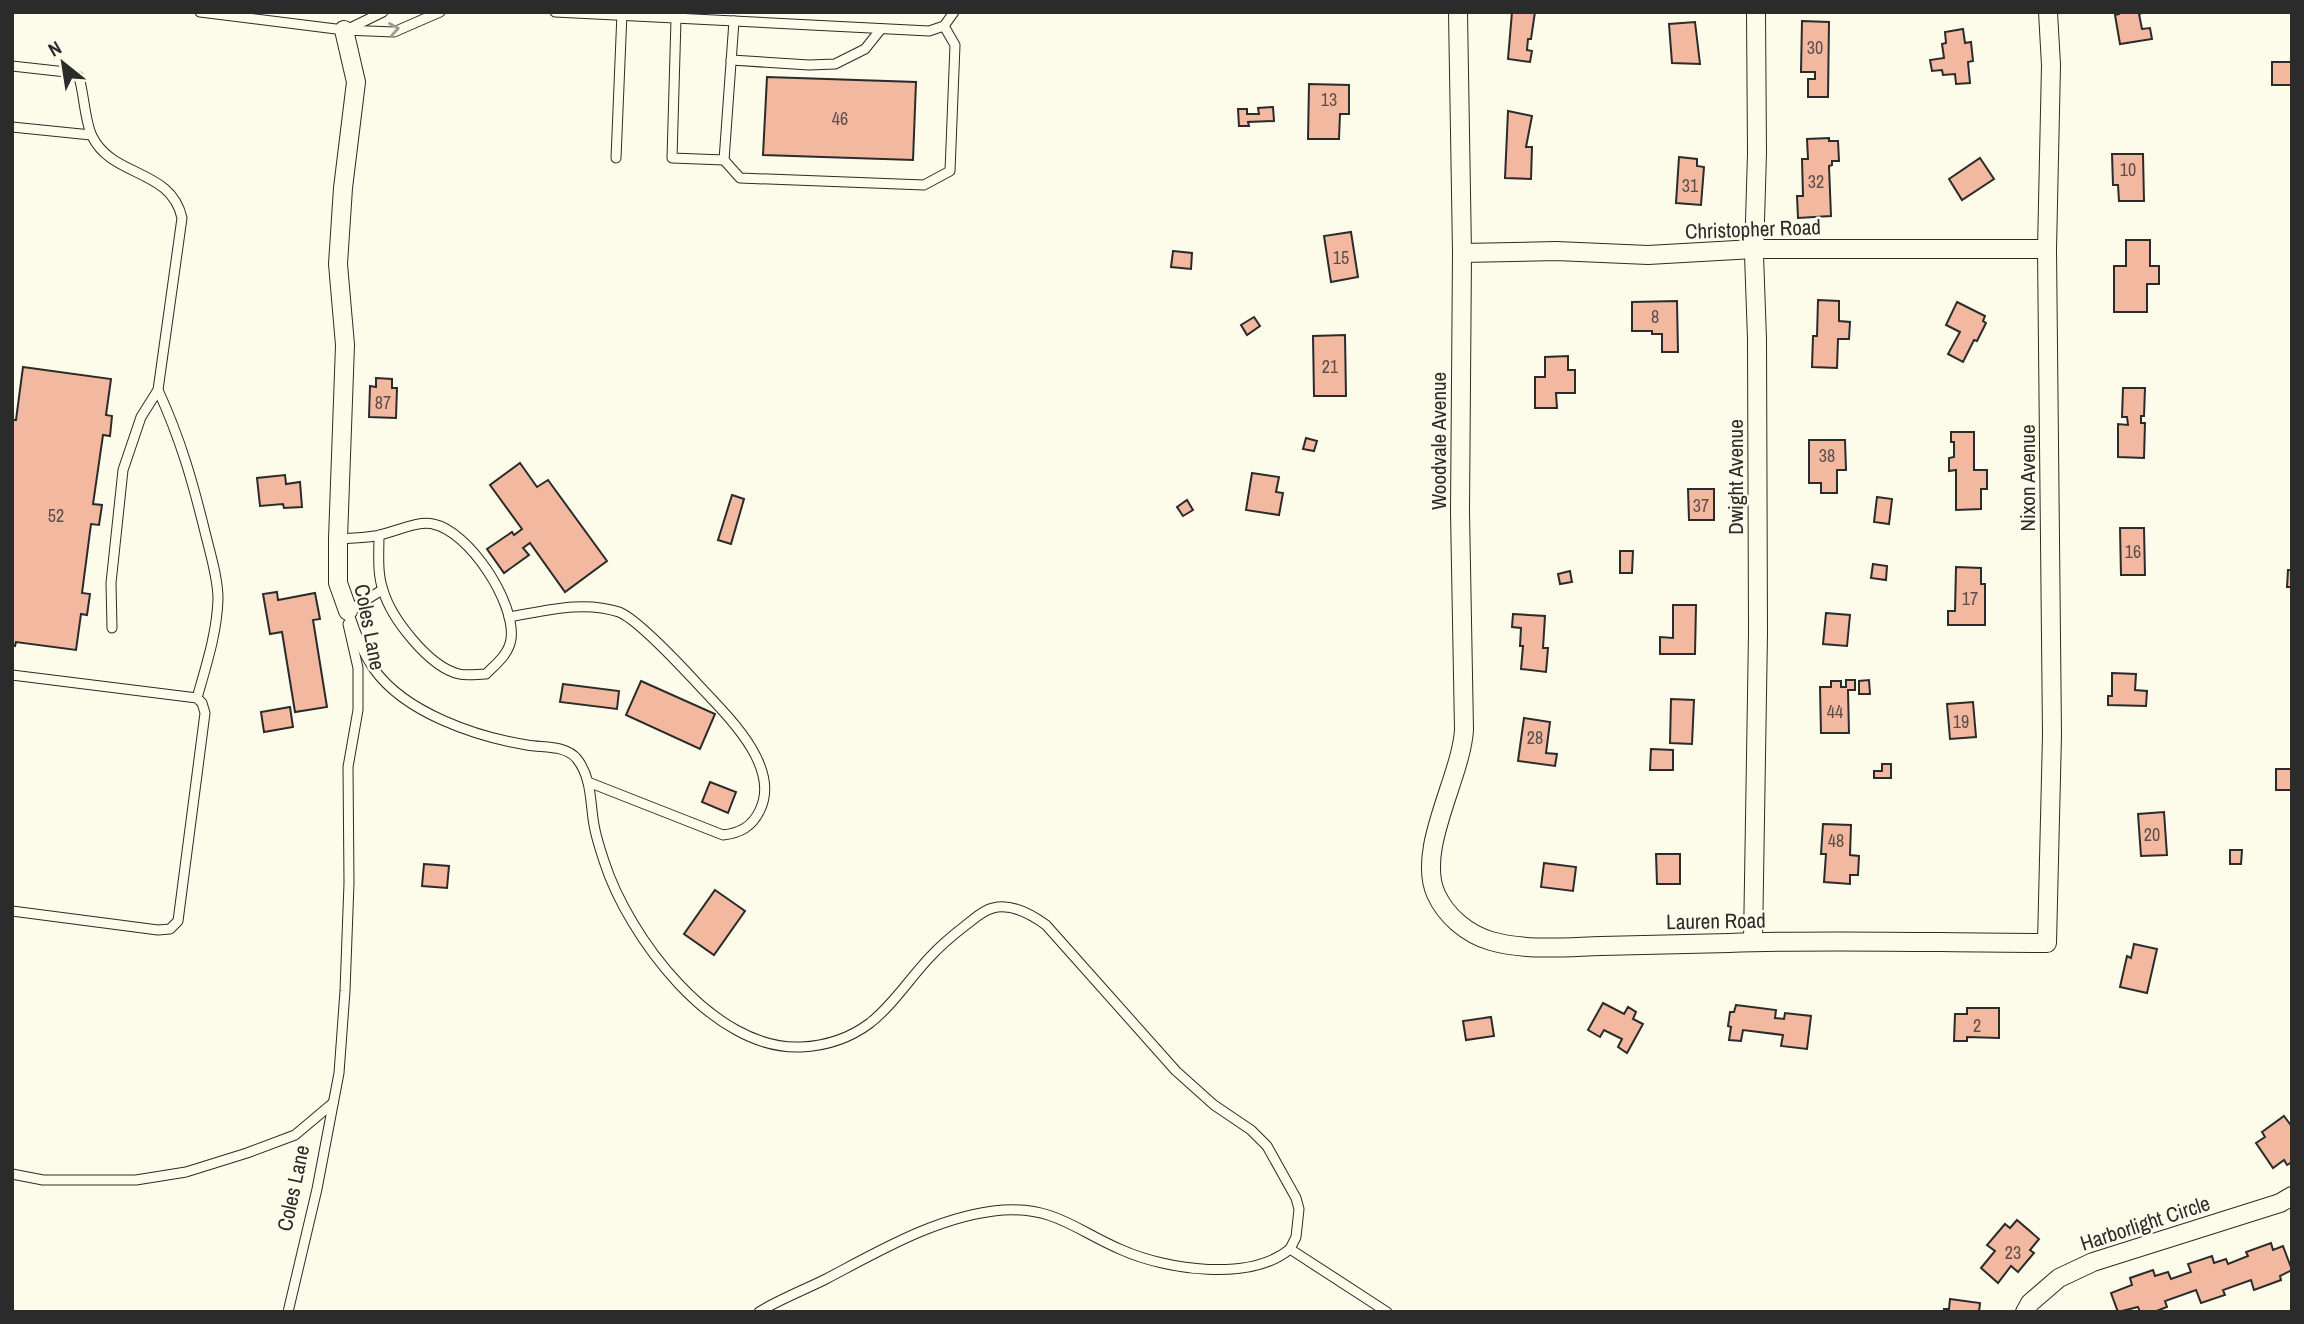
<svg xmlns="http://www.w3.org/2000/svg" width="2304" height="1324" font-family="'Archivo Narrow',sans-serif">
<style>
.building{fill:#f2b8a0;stroke:#2b2b2b;stroke-width:2}
.lines{fill:none;stroke-linecap:round;stroke-linejoin:round}
.service-casing{stroke:#2b2b2b;stroke-width:11}
.minor-casing{stroke:#2b2b2b;stroke-width:20}
.service{stroke:#fdfbea;stroke-width:9}
.minor{stroke:#fdfbea;stroke-width:18}
.oneway{stroke:#9e9d94}
.labels{text-anchor:middle;dominant-baseline:central;stroke-width:5;stroke-linejoin:round;paint-order:stroke}
.number-label{font-size:18px;fill:#5d4e48}
.street-label{font-size:21px;fill:#2b2b2b;stroke:#fdfbea}
</style>
<rect width="100%" height="100%" fill="#fdfbea"/>
<g class="building">
<polygon points="1512,12 1535,12 1531,39 1528,39 1527,50 1532,51 1530,62 1508,59"/>
<polygon points="2119,12 2145,12 2139,14 2142,29 2150,28 2152,39 2120,44 2115,15 2119,14"/>
<polygon points="1802,21 1829,22 1828,97 1808,97 1808,79 1815,79 1815,72 1801,72"/>
<polygon points="1695,22 1700,64 1672,63 1669,24"/>
<polygon points="1963,29 1965,43 1971,42 1973,61 1968,62 1970,83 1956,84 1955,74 1943,75 1942,70 1932,71 1930,60 1944,58 1942,44 1946,43 1945,32"/>
<rect x="2272" y="62" width="20" height="23"/>
<polygon points="767,77 916,82 913,160 763,155"/>
<polygon points="1309,84 1349,85 1349,114 1340,114 1339,139 1308,139"/>
<polygon points="1273,107 1274,121 1248,122 1249,126 1239,126 1238,109 1247,109 1247,114 1259,114 1258,108"/>
<polygon points="1508,111 1532,116 1526,147 1532,147 1531,179 1505,178"/>
<polygon points="1829,138 1829,141 1838,141 1839,161 1832,161 1832,165 1829,166 1831,216 1798,218 1797,196 1803,196 1802,159 1808,159 1807,139"/>
<polygon points="2112,154 2143,154 2144,201 2119,201 2118,185 2113,185"/>
<polygon points="1679,157 1697,159 1697,166 1704,167 1701,205 1676,203"/>
<polygon points="1980,158 1994,179 1962,200 1949,179"/>
<polygon points="1351,232 1358,277 1331,282 1324,236"/>
<polygon points="2126,240 2150,240 2150,266 2159,266 2159,284 2147,284 2147,312 2114,312 2114,266 2126,266"/>
<polygon points="1173,251 1192,253 1191,269 1171,267"/>
<polygon points="1818,300 1839,301 1839,321 1850,322 1849,339 1838,339 1837,368 1812,367 1813,336 1817,336"/>
<polygon points="1677,301 1678,352 1662,352 1662,334 1652,334 1652,331 1632,331 1632,302"/>
<polygon points="1957,302 1985,316 1983,321 1986,323 1977,341 1974,340 1963,362 1948,354 1960,332 1946,325"/>
<polygon points="1254,317 1260,326 1247,335 1241,325"/>
<polygon points="1345,335 1346,396 1314,396 1313,336"/>
<polygon points="1568,356 1568,370 1575,370 1575,393 1556,393 1557,408 1535,408 1535,377 1545,377 1545,357"/>
<polygon points="23,367 111,379 106,415 112,416 110,436 103,435 93,504 102,505 99,525 91,524 82,593 90,594 87,615 81,614 76,650 16,642 15,646 12,645 12,420 16,420"/>
<polygon points="376,378 392,379 392,388 397,388 396,418 369,417 370,386 376,387"/>
<polygon points="2123,388 2145,388 2144,416 2141,416 2141,423 2145,423 2144,458 2118,457 2118,424 2128,425 2127,417 2122,417"/>
<polygon points="1951,432 1974,432 1974,470 1987,470 1987,489 1981,489 1981,509 1956,510 1956,470 1949,471 1949,458 1954,457 1954,442 1951,442"/>
<polygon points="1306,438 1317,441 1314,451 1303,449"/>
<polygon points="1809,440 1845,440 1846,470 1837,470 1837,493 1821,493 1821,483 1809,483"/>
<polygon points="520,463 537,487 548,480 607,561 565,592 530,543 523,548 529,555 504,573 487,549 512,532 514,535 522,529 490,485"/>
<polygon points="1252,473 1279,477 1276,492 1283,493 1279,515 1246,510"/>
<polygon points="285,475 286,484 300,482 302,507 284,508 283,504 260,506 257,478"/>
<polygon points="1688,489 1714,489 1714,520 1689,520"/>
<polygon points="732,495 744,499 731,544 718,540"/>
<polygon points="1877,497 1892,499 1889,524 1874,522"/>
<polygon points="1187,500 1193,510 1183,516 1177,507"/>
<polygon points="2120,528 2144,528 2145,575 2121,575"/>
<polygon points="1620,551 1633,551 1632,573 1620,573"/>
<polygon points="1873,564 1887,566 1886,580 1871,578"/>
<polygon points="1956,567 1981,568 1981,584 1985,584 1985,625 1948,625 1948,611 1955,611"/>
<polygon points="2288,570 2292,570 2292,587 2287,587"/>
<polygon points="1570,571 1572,582 1560,584 1558,574"/>
<polygon points="277,592 278,600 315,593 320,619 313,620 327,707 295,712 282,632 270,634 263,594"/>
<polygon points="1673,605 1696,605 1695,654 1660,654 1660,637 1673,638"/>
<polygon points="1826,613 1850,615 1847,646 1823,644"/>
<polygon points="1513,614 1545,616 1543,648 1548,648 1546,672 1521,669 1523,646 1520,646 1521,628 1512,627"/>
<polygon points="2112,673 2136,674 2135,690 2147,691 2146,706 2108,705 2108,696 2112,696"/>
<polygon points="1846,680 1855,680 1855,690 1848,690 1849,733 1821,733 1820,687 1831,687 1831,681 1841,681 1841,687 1846,687"/>
<polygon points="1869,680 1870,694 1859,694 1859,681"/>
<polygon points="641,681 715,714 700,749 626,715"/>
<polygon points="563,684 619,691 617,709 560,702"/>
<polygon points="1671,699 1694,700 1692,744 1670,743"/>
<polygon points="1973,702 1976,737 1950,739 1947,704"/>
<polygon points="290,707 293,727 264,732 261,712"/>
<polygon points="1524,718 1550,722 1546,753 1557,754 1555,766 1518,761"/>
<polygon points="1651,749 1673,750 1673,770 1650,770"/>
<polygon points="1882,764 1891,764 1891,778 1874,778 1874,771 1882,771"/>
<rect x="2276" y="769" width="16" height="21"/>
<polygon points="710,782 736,792 728,813 702,802"/>
<polygon points="2164,812 2167,855 2141,856 2138,814"/>
<polygon points="1823,824 1851,825 1850,855 1859,856 1858,875 1850,875 1850,884 1824,882 1826,854 1821,854"/>
<polygon points="2230,850 2242,850 2241,864 2230,864"/>
<polygon points="1656,854 1680,854 1680,884 1657,884"/>
<polygon points="1544,863 1576,867 1573,891 1541,887"/>
<polygon points="424,864 449,866 447,888 422,886"/>
<polygon points="715,890 745,911 714,955 684,934"/>
<polygon points="2134,944 2157,949 2147,993 2120,987 2127,956 2131,958"/>
<polygon points="1603,1003 1624,1014 1628,1007 1636,1012 1633,1019 1643,1024 1627,1053 1618,1047 1622,1039 1604,1030 1600,1037 1588,1030"/>
<polygon points="1736,1005 1776,1010 1775,1018 1784,1019 1785,1013 1811,1016 1807,1049 1781,1046 1783,1035 1743,1030 1741,1041 1729,1040 1731,1027 1728,1026 1730,1012 1734,1012"/>
<polygon points="1967,1008 1999,1008 1999,1038 1967,1037 1967,1041 1954,1041 1955,1014 1967,1014"/>
<polygon points="1491,1017 1494,1036 1466,1040 1463,1021"/>
<polygon points="2284,1116 2290,1124 2292,1123 2292,1162 2287,1165 2284,1160 2273,1168 2256,1143 2265,1137 2262,1132"/>
<polygon points="2017,1220 2039,1239 2030,1250 2034,1253 2018,1272 2011,1266 1998,1283 1981,1268 1995,1251 1987,1245 2005,1224 2010,1228"/>
<polygon points="2271,1243 2273,1250 2283,1246 2292,1270 2280,1276 2281,1280 2254,1290 2251,1280 2223,1290 2225,1295 2201,1303 2196,1290 2165,1301 2167,1307 2154,1312 2140,1312 2138,1307 2118,1312 2111,1293 2132,1285 2130,1278 2153,1270 2155,1276 2168,1272 2171,1279 2191,1272 2188,1264 2212,1256 2214,1263 2226,1259 2228,1264 2248,1256 2246,1252"/>
<polygon points="1950,1299 1980,1303 1979,1312 1944,1312 1944,1309 1949,1309"/>
</g>
<g class="lines">
<defs>
<g id="service">
<polyline points="200,12 344,30 394,32 440,12"/>
<polyline points="555,12 929,31 944,26 954,12"/>
<polyline points="676,19 672,158 724,160 734,21"/>
<polyline points="346,30 383,12"/>
<polyline points="731,60 809,65 835,64 865,49 881,29"/>
<path d="M 12,66 L 66,72 L 79,77 C 84,94 85,122 92,136 C 112,178 171,168 182,218 L 158,390 L 141,417 L 123,470 L 111,583 L 112,628"/>
<polyline points="12,127 91,135"/>
<polyline points="616,158 622,13"/>
<polyline points="724,160 740,178 924,185 950,171 955,45 944,26"/>
<path d="M 158,390 C 181,440 193,483 206,536 C 211,556 218,579 218,599 C 217,633 206,666 197,698"/>
<path d="M 338,539 C 350,538 363,538 375,536 C 392,533 418,520 433,524 C 469,531 516,603 511,639 C 509,654 496,664 486,674 C 478,674 467,676 459,674 C 429,667 391,618 383,590 C 377,573 379,553 379,535"/>
<path d="M 348,611 C 355,631 362,652 374,669 C 405,713 477,737 527,745 C 544,748 566,745 577,759 C 592,778 590,803 594,825 C 596,837 600,849 604,861 C 628,936 713,1051 801,1047 C 825,1046 850,1038 870,1023 C 894,1004 909,979 930,957 C 941,945 953,935 966,925 C 974,919 983,910 993,908 C 1012,903 1031,914 1046,925 L 1176,1071 L 1214,1105 L 1251,1130 L 1267,1146 L 1296,1198 L 1299,1209 L 1296,1237 L 1290,1249"/>
<polyline points="348,611 382,590"/>
<path d="M 509,617 C 545,611 583,600 619,612 C 637,619 680,665 694,680 C 722,711 782,764 760,810 C 752,827 740,833 723,835 L 588,782"/>
<polyline points="12,675 197,698 202,703 205,713 178,921 170,929 158,930 12,911"/>
<polyline points="12,1174 43,1180 136,1180 186,1172 247,1153 295,1135 333,1103"/>
<polyline points="288,1312 317,1189 339,1073 345,991 349,883 348,767 358,710 358,668 348,624"/>
<path d="M 759,1312 C 780,1299 804,1290 826,1279 C 881,1250 940,1215 1003,1210 C 1056,1207 1077,1231 1122,1250 C 1167,1270 1250,1282 1290,1249 L 1387,1312"/>
</g>
<g id="minor">
<path d="M 1458,12 L 1462,253 L 1460,512 L 1464,730 C 1461,778 1416,849 1436,894 C 1446,916 1467,934 1491,941 C 1526,951 1565,947 1601,946 C 1644,945 1686,944 1729,943 C 1835,939 1941,943 2047,943 L 2052,735 L 2047,249 L 2051,65 L 2048,12"/>
<polyline points="344,30 356,82 343,188 338,264 345,345 338,539 338,583 348,611"/>
<polyline points="1462,253 1556,251 1648,255 1754,249 2047,249"/>
<polyline points="1753,942 1758,633 1757,339 1754,255 1757,153 1756,12"/>
<polyline points="2025,1312 2030,1303 2059,1278 2093,1262 2280,1203 2292,1196"/>
</g>
</defs>
<use href="#service" class="service-casing"/>
<use href="#minor" class="minor-casing"/>
<use href="#service" class="service"/>
<use href="#minor" class="minor"/>
</g>
<defs><path id="oneway-chevron" d="M-2-3.5L2.5 0L-2 3.5" fill="none" stroke-width="1.6" stroke-linecap="round" stroke-linejoin="round" transform="scale(1.75)"/></defs>
<use class="oneway" href="#oneway-chevron" transform="translate(394 29) rotate(-10)"/>
<g class="labels">
<g class="number-label">
<text x="1815" y="47">30</text>
<text x="1329" y="99">13</text>
<text x="840" y="118">46</text>
<text x="2128" y="169">10</text>
<text x="1816" y="181">32</text>
<text x="1690" y="185">31</text>
<text x="1341" y="257">15</text>
<text x="1655" y="316">8</text>
<text x="1330" y="366">21</text>
<text x="383" y="402">87</text>
<text x="1827" y="455">38</text>
<text x="1701" y="505">37</text>
<text x="56" y="515">52</text>
<text x="2133" y="551">16</text>
<text x="1970" y="598">17</text>
<text x="1835" y="711">44</text>
<text x="1961" y="721">19</text>
<text x="1535" y="737">28</text>
<text x="2152" y="834">20</text>
<text x="1836" y="840">48</text>
<text x="1977" y="1025">2</text>
<text x="2013" y="1252">23</text>
</g>
<g class="street-label">
<text transform="translate(1753 229) rotate(-2)">Christopher Road</text>
<text transform="translate(1438 441) rotate(-90)">Woodvale Avenue</text>
<text transform="translate(1735 477) rotate(-90)">Dwight Avenue</text>
<text transform="translate(2027 478) rotate(-90)">Nixon Avenue</text>
<text transform="translate(370 627) rotate(79)">Coles Lane</text>
<text transform="translate(1716 921) rotate(-1)">Lauren Road</text>
<text transform="translate(293 1188) rotate(-78)">Coles Lane</text>
<text transform="translate(2145 1223) rotate(-18)">Harborlight Circle</text>
</g>
</g>
<rect width="2304" height="1324" fill="none" stroke="#2b2b2b" stroke-width="28"/>
<g transform="translate(63 63) rotate(330)" stroke="#fdfbea" stroke-width="5" paint-order="stroke">
<path d="M0-5L12 26L0 18L-12 26Z" fill="#2b2b2b"/>
<text y="-10" font-size="19" font-weight="bold" text-anchor="middle" fill="#2b2b2b">N</text>
</g>
</svg>
